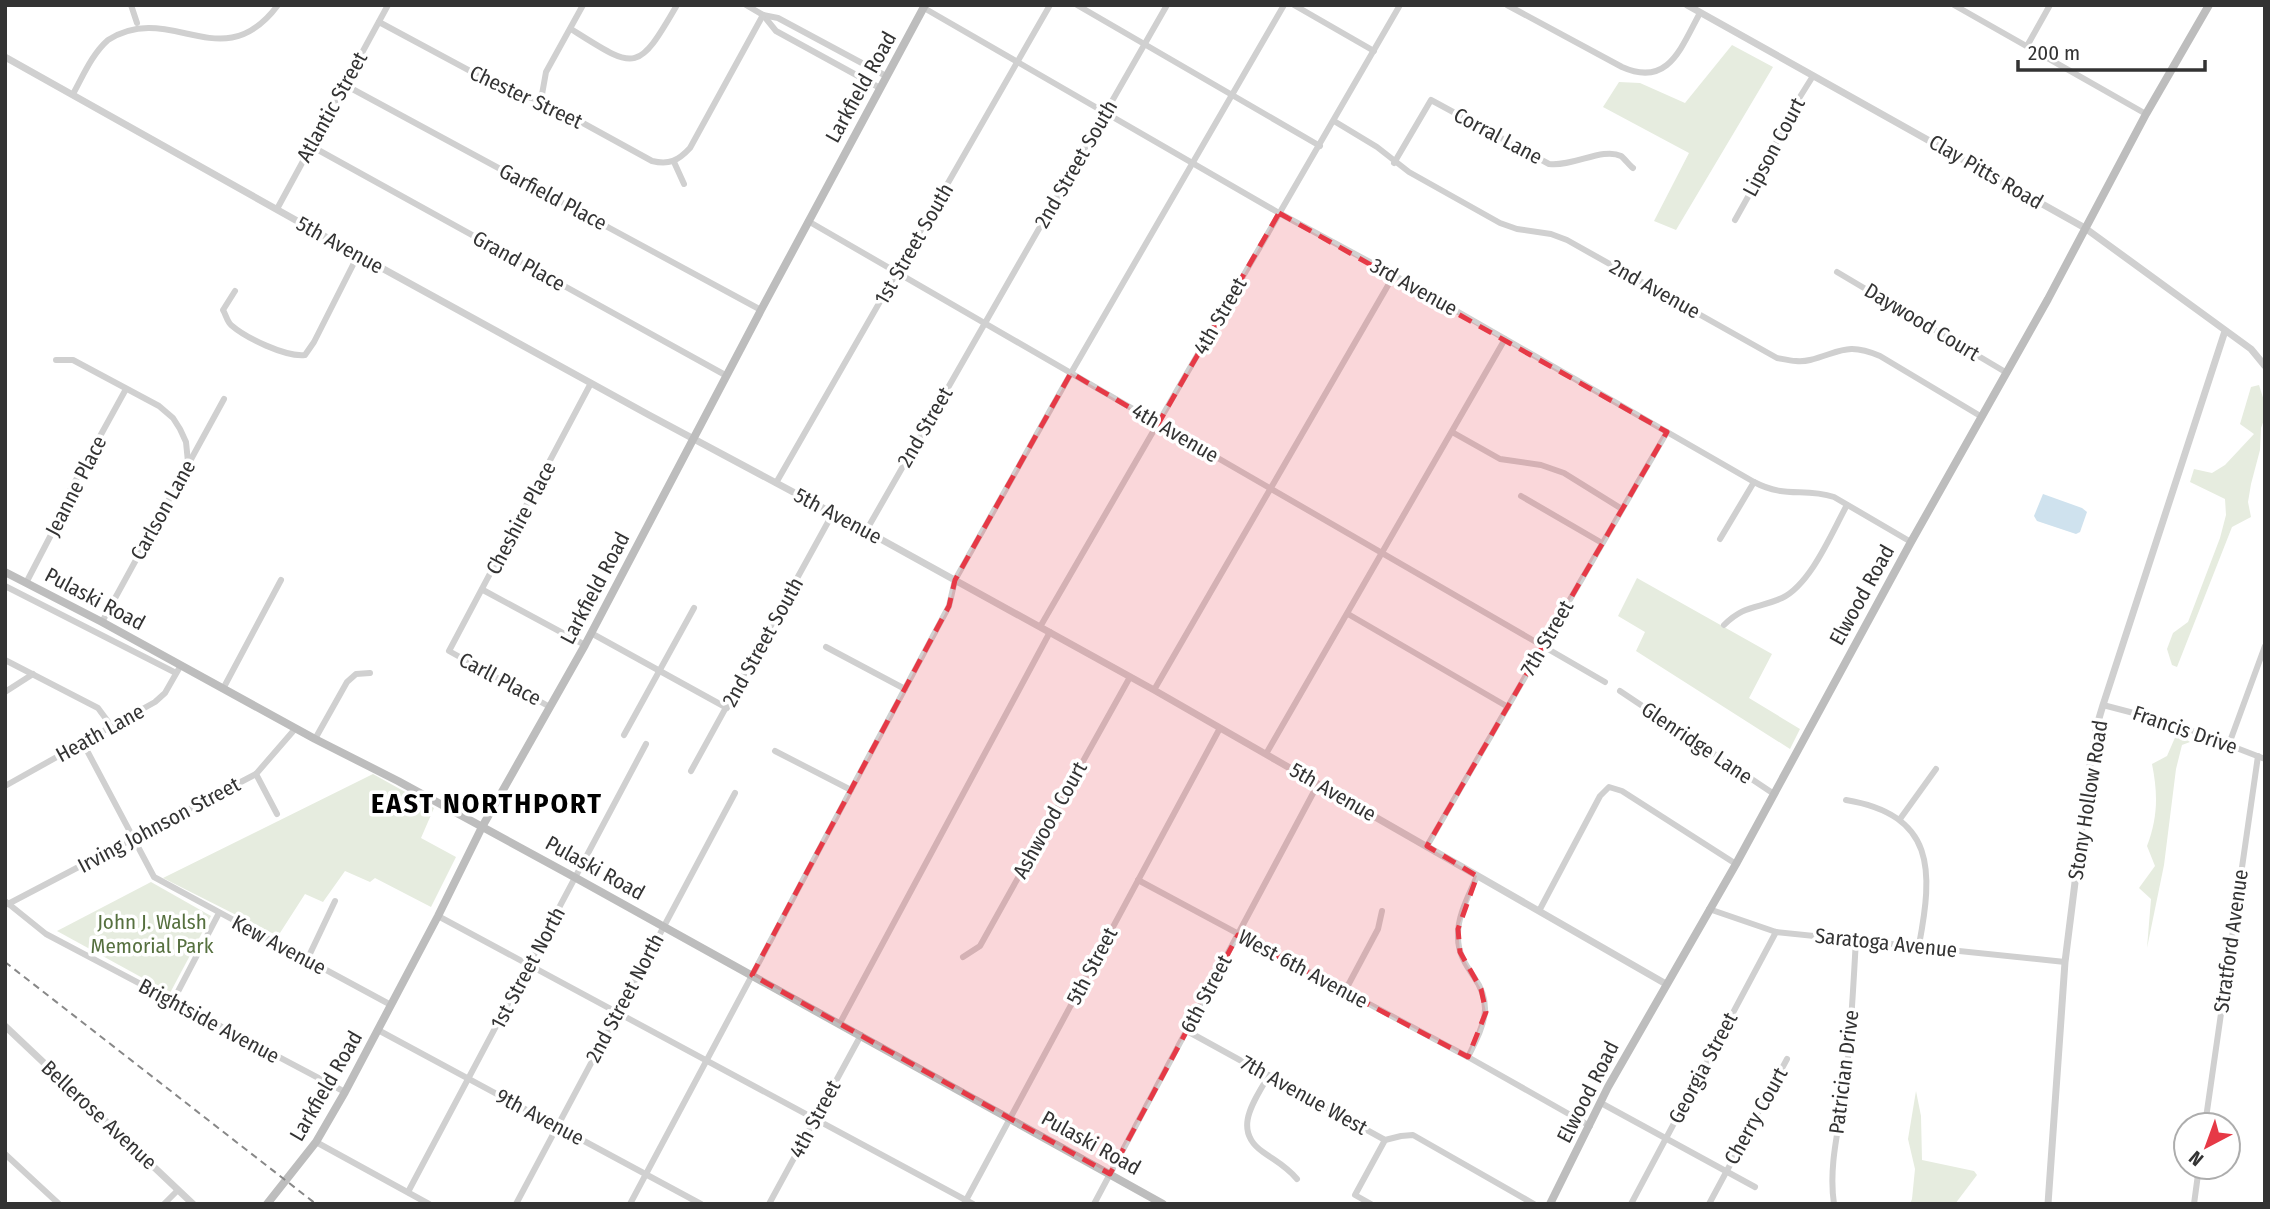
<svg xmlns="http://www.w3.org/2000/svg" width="2270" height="1209" font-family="'Fira Sans Condensed',sans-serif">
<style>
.green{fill:#e6ecdf}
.water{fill:#cfe2ee}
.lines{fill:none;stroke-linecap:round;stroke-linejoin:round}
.minor{stroke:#d0d0d0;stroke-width:6}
.tertiary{stroke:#d0d0d0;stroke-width:7}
.secondary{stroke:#bdbdbd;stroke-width:8}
.rail{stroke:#888;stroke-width:2;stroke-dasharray:7 5;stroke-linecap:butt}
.marked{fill:#e63946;fill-opacity:0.2;stroke:#e63946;stroke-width:5;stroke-dasharray:14 9;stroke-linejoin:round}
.labels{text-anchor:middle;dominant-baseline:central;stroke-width:7;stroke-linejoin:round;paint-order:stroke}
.street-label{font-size:21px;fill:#333;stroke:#fff}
.park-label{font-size:21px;fill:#56703f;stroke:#fff}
.district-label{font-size:28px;font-weight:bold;letter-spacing:2px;fill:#000;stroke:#fff}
</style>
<rect width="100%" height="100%" fill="#fff"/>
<g class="green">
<polygon points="1732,45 1773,67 1676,230 1654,221 1689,153 1603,107 1619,82 1640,83 1685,103"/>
<polygon points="2259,385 2265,404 2265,417 2261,428 2260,450 2251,484 2248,502 2251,517 2232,527 2177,667 2172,665 2167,649 2173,633 2188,622 2220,538 2226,515 2225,499 2190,482 2194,469 2212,473 2225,465 2254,434 2240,424 2251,387"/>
<polygon points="1637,578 1772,654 1749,698 1800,729 1790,749 1636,651 1645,632 1618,616"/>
<path d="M 2177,733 L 2190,742 L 2182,745 L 2176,769 L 2164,865 L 2147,948 L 2151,899 L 2139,888 L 2155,866 L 2147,846 C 2158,817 2158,794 2152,764 L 2167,756 Z"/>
<polygon points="373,774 434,808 421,838 456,857 431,907 375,878 370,882 345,871 323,902 305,894 278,936 163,878"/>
<polygon points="151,882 211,916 170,993 57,931"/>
<polygon points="1916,1091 1921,1116 1922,1160 1974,1171 1977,1175 1955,1204 1910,1204 1912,1199 1915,1169 1908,1139"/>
</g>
<polygon class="water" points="2043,494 2082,508 2087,512 2080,532 2076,534 2037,521 2034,516"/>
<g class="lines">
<g class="minor">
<polyline points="131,5 137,23"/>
<polyline points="746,5 763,15 778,18 886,76"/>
<polyline points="1077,5 1320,146"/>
<polyline points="1294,5 1374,51"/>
<path d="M 1507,5 L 1622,67 C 1669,88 1681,47 1700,13"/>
<polyline points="1954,5 2146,114"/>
<path d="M 924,8 L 1279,213 L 1394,275 L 1754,482 C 1786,499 1803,487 1834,497 L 1911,542"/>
<polyline points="763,15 776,31 880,88"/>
<path d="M 379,22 L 513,94 L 541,100 L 652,161 C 669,165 678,161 690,148 L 763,15"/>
<path d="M 571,29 C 636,70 637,74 677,5"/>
<polyline points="2027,46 2050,5"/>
<polyline points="345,85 761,310"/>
<path d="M 73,94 C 83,76 92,54 108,40 C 172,0 222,80 278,5"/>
<polyline points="541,100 546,72 583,5"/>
<path d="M 1334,121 L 1377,147 L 1409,172 L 1500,223 L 1517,229 L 1551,234 L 1567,240 L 1777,358 C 1788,360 1799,363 1810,360 C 1841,352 1847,342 1880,356 L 1982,417"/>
<polyline points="311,146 727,376"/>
<polyline points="674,162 684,184"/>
<path d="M 1394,163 L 1431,100 L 1549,164 C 1573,167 1603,147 1621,156 C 1625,159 1629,165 1633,168"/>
<polyline points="277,209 388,5"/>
<polyline points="1735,220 1772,154 1783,124 1813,76"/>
<polyline points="808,221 1605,682"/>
<polyline points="1837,272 2007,373"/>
<path d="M 235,291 L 223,310 C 226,315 227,321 231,325 C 246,338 285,357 305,355 L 314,342 L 358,255"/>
<polyline points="56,360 73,360 159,406 173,418 180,429 186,442 188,462"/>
<polyline points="1452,432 1500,459 1541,465 1564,473 1622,509"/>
<polyline points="776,483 1050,5"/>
<polyline points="1521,496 1602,543"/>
<polyline points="866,531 1167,5"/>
<polyline points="1720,539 1754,482"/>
<polyline points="26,583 53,531 66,498 126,389"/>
<polyline points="5,586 176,673"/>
<polyline points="483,590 585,645"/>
<polyline points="1348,614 1508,707"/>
<polyline points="102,622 224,399"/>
<path d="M 1724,625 C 1745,604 1758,609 1782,598 C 1811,584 1832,532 1847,505"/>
<polyline points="1040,627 1400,5"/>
<polyline points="591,633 727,708"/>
<polyline points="826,647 905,689"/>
<polyline points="5,660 98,708 112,727"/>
<polyline points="224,687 281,580"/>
<polyline points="1154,690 1394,275"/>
<polyline points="1620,691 1774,794"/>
<polyline points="5,692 33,674"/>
<polyline points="2103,705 2172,723 2265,759"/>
<polyline points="550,707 449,651 591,383"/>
<polyline points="624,735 694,608"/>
<polyline points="315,739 347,682 356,674 370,673"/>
<polyline points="83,743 154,877 391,1005"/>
<polyline points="2229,744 2265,646"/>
<polyline points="775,751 851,790"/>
<polyline points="1266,754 1505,339"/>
<polyline points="691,771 833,513"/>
<polyline points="256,774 277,814"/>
<polyline points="5,786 155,702 165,693 181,665"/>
<path d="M 1846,800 C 1936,815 1933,871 1919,945"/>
<polyline points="1900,819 1936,769"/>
<polyline points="1427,846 1667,432"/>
<polyline points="1138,880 1468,1057 1590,1126"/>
<polyline points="5,901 46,934 345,1092"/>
<polyline points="8,904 256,774 295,729"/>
<polyline points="1709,909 1776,932 2065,962"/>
<polyline points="1539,911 1600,796 1609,787 1622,791 1736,864"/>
<polyline points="438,916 973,1204"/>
<polyline points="963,957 980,946 1130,677"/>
<polyline points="307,960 335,901"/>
<polyline points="1345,991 1378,929 1382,911"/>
<polyline points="173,1001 219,913"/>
<polyline points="840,1023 1050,632"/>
<polyline points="378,1030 701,1204"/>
<polyline points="1187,1031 1385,1140 1401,1136 1413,1135 1534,1204"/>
<path d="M 1468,1057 C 1482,1028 1495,1007 1474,977 C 1465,964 1458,953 1458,937 C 1457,916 1469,895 1477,876"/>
<path d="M 1269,1075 C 1255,1100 1231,1130 1263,1152 C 1277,1162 1286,1166 1297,1179"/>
<polyline points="1601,1103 1755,1187"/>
<polyline points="2205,1125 2258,756"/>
<polyline points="316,1142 429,1204"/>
<polyline points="5,1154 59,1204"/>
<polyline points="408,1192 646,744"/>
<polyline points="164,1204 178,1190"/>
<polyline points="516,1204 735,793"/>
<polyline points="630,1204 949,606 955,580 1071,373 1284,5"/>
<polyline points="769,1204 861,1035"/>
<polyline points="964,1204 1220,728"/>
<polyline points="1094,1204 1318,784"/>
<polyline points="1371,1204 1355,1195 1385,1140"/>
<polyline points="1631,1204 1776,932"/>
<polyline points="1709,1204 1787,1059"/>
<path d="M 1834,1204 C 1828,1164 1840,1125 1845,1086 C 1851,1038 1853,989 1856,940"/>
<polyline points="2194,1204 2199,1167"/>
</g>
<g class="tertiary">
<polyline points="1687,5 2085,228 2251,349 2265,366"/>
<polyline points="5,57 358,255 649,415 866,531 1154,690 1666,984"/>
<polyline points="5,1026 193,1204"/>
<polyline points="2048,1204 2065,962 2089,771 2097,725 2103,705 2225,331"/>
</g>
<g class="secondary">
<polyline points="5,572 102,622 315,739 398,781 576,878 1163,1204"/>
<polyline points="267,1204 316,1142 345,1092 438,916 482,827 585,645 761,310 925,5"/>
<polyline points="1550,1204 1608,1087 1736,864 1911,542 2048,299 2146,114 2209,5"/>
</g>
<polyline class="rail" points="5,962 316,1204"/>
</g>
<path class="marked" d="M 1279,213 L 1667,432 L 1427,846 L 1477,876 L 1458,929 L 1460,952 L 1481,989 L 1486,1012 L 1468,1057 L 1238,935 L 1110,1174 L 752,975 L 949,606 L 955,580 L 1071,373 L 1158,424 Z"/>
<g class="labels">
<g class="street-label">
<text transform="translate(861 87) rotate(-61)">Larkfield Road</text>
<text transform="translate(526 97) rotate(25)">Chester Street</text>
<text transform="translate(332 107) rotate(-61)">Atlantic Street</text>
<text transform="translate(1498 136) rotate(28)">Corral Lane</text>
<text transform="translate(1774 147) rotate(-62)">Lipson Court</text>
<text transform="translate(1076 164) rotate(-60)">2nd Street South</text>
<text transform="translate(1986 172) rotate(30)">Clay Pitts Road</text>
<text transform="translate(553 197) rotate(28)">Garfield Place</text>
<text transform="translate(914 244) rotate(-60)">1st Street South</text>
<text transform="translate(340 245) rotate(29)">5th Avenue</text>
<text transform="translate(519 261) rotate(29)">Grand Place</text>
<text transform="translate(1414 287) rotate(29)">3rd Avenue</text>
<text transform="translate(1655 289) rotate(29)">2nd Avenue</text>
<text transform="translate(1220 316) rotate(-60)">4th Street</text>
<text transform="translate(1922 322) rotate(31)">Daywood Court</text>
<text transform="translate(925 427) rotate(-60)">2nd Street</text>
<text transform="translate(1175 433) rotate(30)">4th Avenue</text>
<text transform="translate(76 486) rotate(-63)">Jeanne Place</text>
<text transform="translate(163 510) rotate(-61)">Carlson Lane</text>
<text transform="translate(838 516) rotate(28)">5th Avenue</text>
<text transform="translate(521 518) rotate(-62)">Cheshire Place</text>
<text transform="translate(595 588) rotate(-62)">Larkfield Road</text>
<text transform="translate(1862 595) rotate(-61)">Elwood Road</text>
<text transform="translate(95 599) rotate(28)">Pulaski Road</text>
<text transform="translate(1547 638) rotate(-60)">7th Street</text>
<text transform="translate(763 642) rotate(-61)">2nd Street South</text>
<text transform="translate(500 679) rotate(28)">Carll Place</text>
<text transform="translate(2185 730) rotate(19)">Francis Drive</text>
<text transform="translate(100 733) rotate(-29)">Heath Lane</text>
<text transform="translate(1697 743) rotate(34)">Glenridge Lane</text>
<text transform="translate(1333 792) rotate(30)">5th Avenue</text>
<text transform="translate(2088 800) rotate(-81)">Stony Hollow Road</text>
<text transform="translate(1050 820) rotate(-61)">Ashwood Court</text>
<text transform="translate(159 825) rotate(-28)">Irving Johnson Street</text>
<text transform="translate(595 868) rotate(29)">Pulaski Road</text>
<text transform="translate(2231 941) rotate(-82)">Stratford Avenue</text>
<text transform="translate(1886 943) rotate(6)">Saratoga Avenue</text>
<text transform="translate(279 945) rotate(28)">Kew Avenue</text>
<text transform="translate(1092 966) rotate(-62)">5th Street</text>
<text transform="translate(528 968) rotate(-62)">1st Street North</text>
<text transform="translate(1303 969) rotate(28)">West 6th Avenue</text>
<text transform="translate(1206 994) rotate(-62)">6th Street</text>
<text transform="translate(625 998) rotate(-62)">2nd Street North</text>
<text transform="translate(209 1021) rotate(28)">Brightside Avenue</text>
<text transform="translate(1703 1068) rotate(-62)">Georgia Street</text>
<text transform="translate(1844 1072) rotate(-83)">Patrician Drive</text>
<text transform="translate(326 1086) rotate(-60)">Larkfield Road</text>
<text transform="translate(1588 1092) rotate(-63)">Elwood Road</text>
<text transform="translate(1304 1095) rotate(29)">7th Avenue West</text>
<text transform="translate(99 1115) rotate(43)">Bellerose Avenue</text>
<text transform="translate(1756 1116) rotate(-61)">Cherry Court</text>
<text transform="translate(540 1117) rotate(28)">9th Avenue</text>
<text transform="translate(815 1119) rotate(-62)">4th Street</text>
<text transform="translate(1091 1143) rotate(29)">Pulaski Road</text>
</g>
<g class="park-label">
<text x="152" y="922">John J. Walsh<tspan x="152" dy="24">Memorial Park</tspan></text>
</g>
<g class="district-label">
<text x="487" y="803">EAST NORTHPORT</text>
</g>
</g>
<rect width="2270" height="1209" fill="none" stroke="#333333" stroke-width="14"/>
<g transform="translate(2207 1146) rotate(221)"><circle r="33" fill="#ffffff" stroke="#adadad" stroke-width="2"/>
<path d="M0-5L12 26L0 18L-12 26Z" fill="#e63946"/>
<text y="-10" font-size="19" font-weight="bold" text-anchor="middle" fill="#333333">N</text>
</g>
<path d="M2018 60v10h187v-10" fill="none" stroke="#333333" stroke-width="3.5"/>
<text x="2028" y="60" font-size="21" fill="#333333" stroke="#ffffff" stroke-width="5" paint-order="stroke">200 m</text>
</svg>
